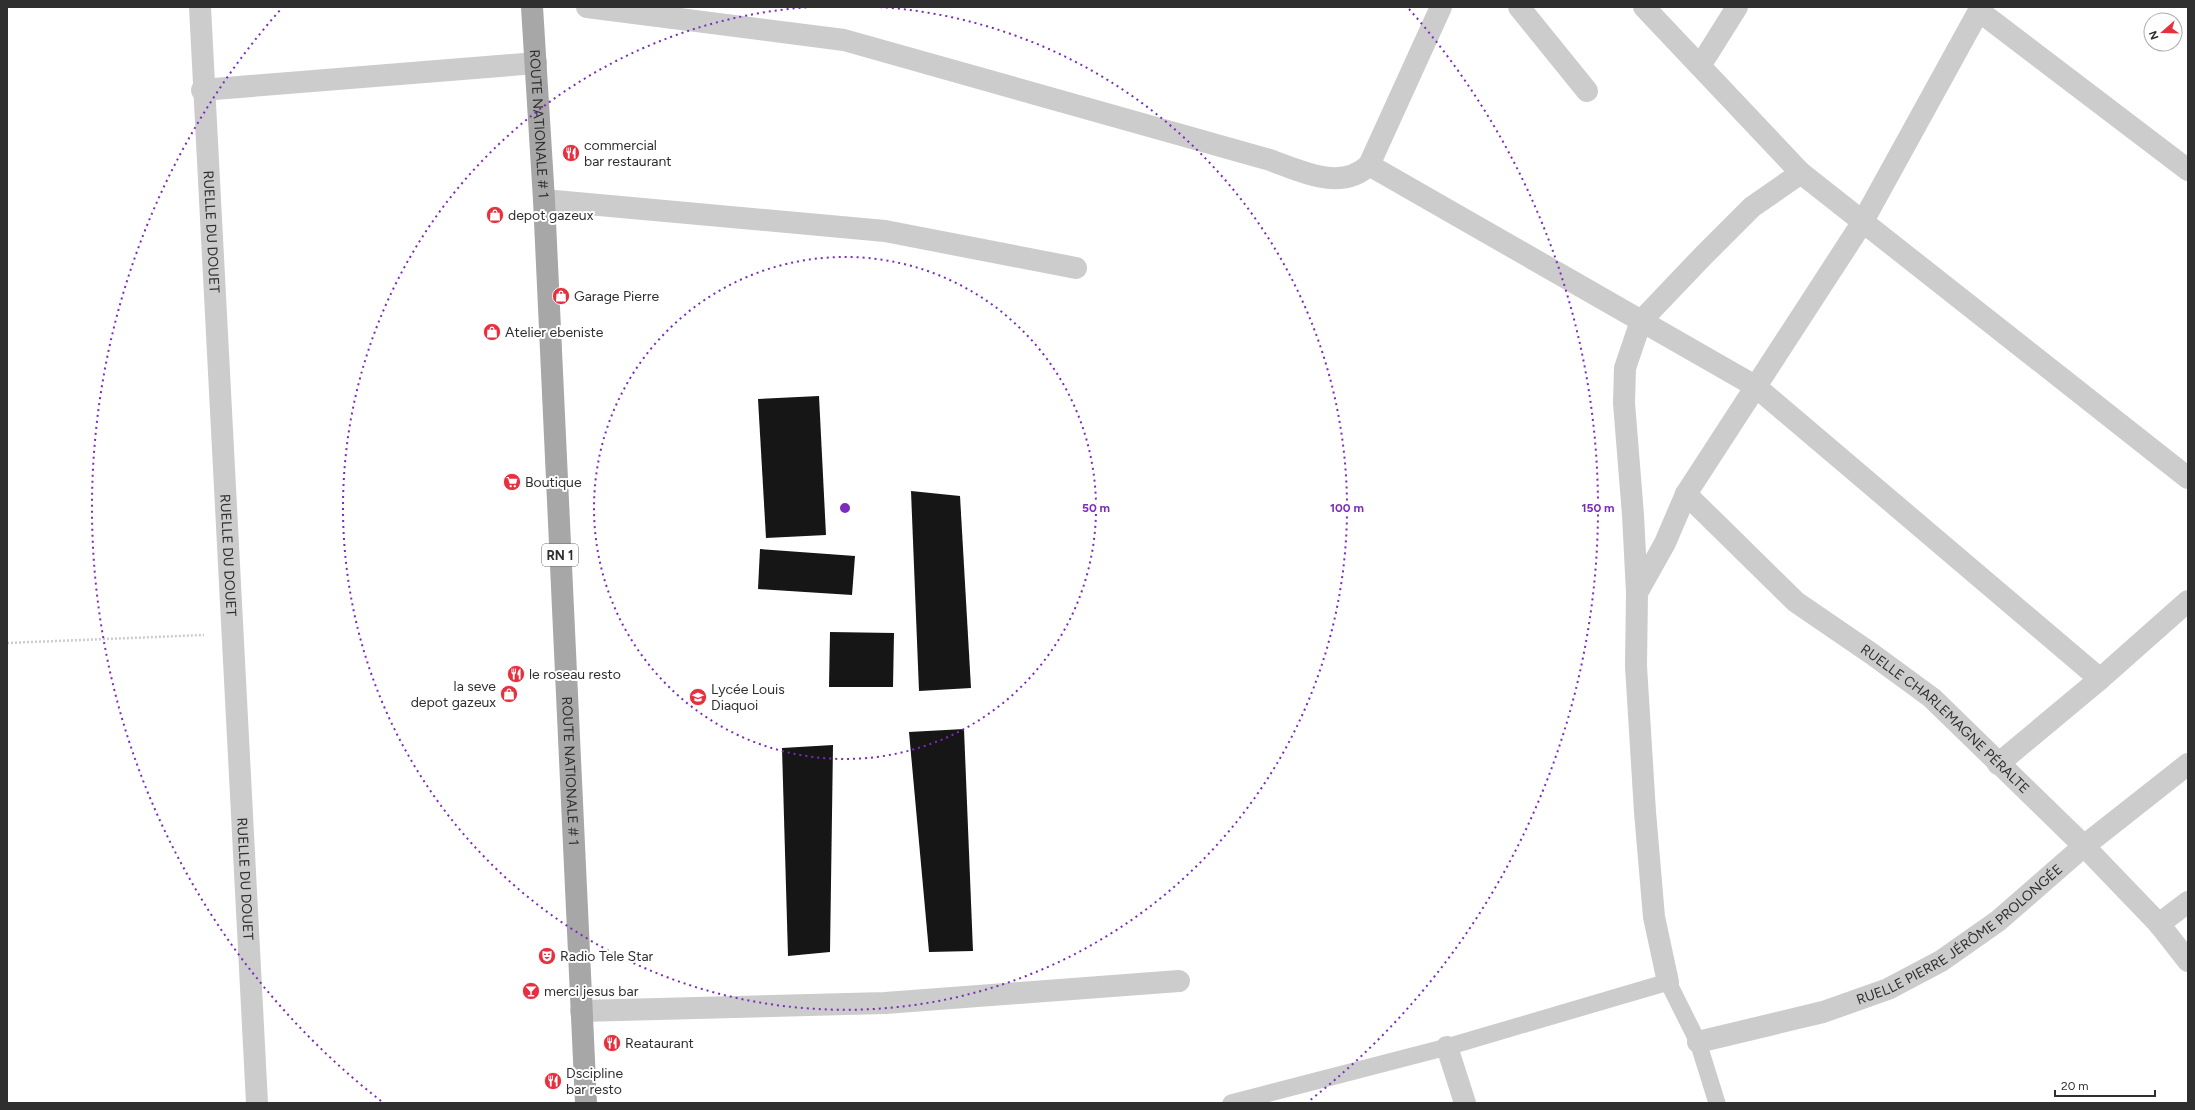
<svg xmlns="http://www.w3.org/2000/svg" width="2195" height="1110" font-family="Figtree,sans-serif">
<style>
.building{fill:#161616}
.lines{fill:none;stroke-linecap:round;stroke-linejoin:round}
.path{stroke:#ccc;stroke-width:2.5;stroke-dasharray:2 2;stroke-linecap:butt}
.service{stroke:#ccc;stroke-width:17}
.minor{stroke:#ccc;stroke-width:22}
.primary{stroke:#a7a7a7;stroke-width:22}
.ring{fill:none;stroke:#7b2cbf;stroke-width:2;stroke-dasharray:2 4}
.labels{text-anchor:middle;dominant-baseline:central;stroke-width:4;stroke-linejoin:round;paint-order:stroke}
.shield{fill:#fff;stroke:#6d6d6d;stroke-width:1}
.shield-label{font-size:13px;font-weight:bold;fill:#2f2f2f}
.street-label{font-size:14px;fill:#2f2f2f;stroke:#fff}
.poi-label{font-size:14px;fill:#2f2f2f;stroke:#fff;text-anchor:start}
.centre{fill:#7b2cbf;stroke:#fff;stroke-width:2}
.ring-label{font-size:12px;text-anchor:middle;font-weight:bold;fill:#7b2cbf;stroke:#fff;stroke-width:4;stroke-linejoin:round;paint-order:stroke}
</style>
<rect width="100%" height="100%" fill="#fff"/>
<g class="building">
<polygon points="819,396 826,535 766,538 758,399"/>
<polygon points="911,491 960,496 971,688 919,691"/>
<polygon points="760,549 855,556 852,595 758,589"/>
<polygon points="830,632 894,633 893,687 829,687"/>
<polygon points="964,729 973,951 929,952 909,732"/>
<polygon points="833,745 830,952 788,956 782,748"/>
</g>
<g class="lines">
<polyline class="path" points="7,643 204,635"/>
<polyline class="service" points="1231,1103 1447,1047 1668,982 1698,1042 1717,1103"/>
<g class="minor">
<path id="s1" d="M 200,7 L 257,1103"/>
<path d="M 587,7 L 844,40 L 1270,160 C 1301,171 1341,192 1369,165 L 1441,7"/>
<polyline points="1519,7 1587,91"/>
<polyline points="1644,7 1801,173 2188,478"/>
<polyline points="1979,11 2188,170"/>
<polyline points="1700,66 1737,7"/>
<polyline points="202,90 536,63"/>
<polyline points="1369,165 1755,386 2100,679"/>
<polyline points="544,200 885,231 1076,268"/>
<path id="s2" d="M 1686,494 L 1796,602 L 1872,654 L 1932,698 L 2084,846 L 2159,924 L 2188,961"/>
<polyline points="1637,593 1633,515 1624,403 1625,368 1641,321 1704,255 1752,207 1801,173"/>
<polyline points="1998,764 2100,679 2188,601"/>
<polyline points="2159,924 2188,902"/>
<polyline points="1668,982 1654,917 1645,812 1636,666 1637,593 1665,543 1686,494 1862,223 1981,7"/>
<polyline points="581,1011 885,1003 1179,981"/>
<path id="s3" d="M 1698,1042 L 1823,1012 L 1888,989 L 1941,961 L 1998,921 L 2084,846 L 2188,764"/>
<polyline points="1447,1047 1465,1103"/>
</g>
<path class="primary" id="s4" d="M 532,7 L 544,200 L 586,1103"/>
</g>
<g class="ring">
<circle cx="845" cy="508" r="251"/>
<path d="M880 7A502 502 0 1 1 810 7"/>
<path d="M381 1101A753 753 0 0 1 281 9M1409 9A753 753 0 0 1 1309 1101"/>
</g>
<defs>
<symbol id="restaurant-disc" viewBox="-11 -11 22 22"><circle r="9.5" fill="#e7303e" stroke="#fff"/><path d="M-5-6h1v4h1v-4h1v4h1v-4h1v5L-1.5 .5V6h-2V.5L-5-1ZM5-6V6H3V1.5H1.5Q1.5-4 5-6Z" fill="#fff"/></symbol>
<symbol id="shop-disc" viewBox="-11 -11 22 22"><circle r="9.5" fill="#e7303e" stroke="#fff"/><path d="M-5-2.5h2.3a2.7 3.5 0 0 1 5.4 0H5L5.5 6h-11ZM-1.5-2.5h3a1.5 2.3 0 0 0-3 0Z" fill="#fff"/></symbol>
<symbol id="supermarket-disc" viewBox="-11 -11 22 22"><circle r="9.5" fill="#e7303e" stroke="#fff"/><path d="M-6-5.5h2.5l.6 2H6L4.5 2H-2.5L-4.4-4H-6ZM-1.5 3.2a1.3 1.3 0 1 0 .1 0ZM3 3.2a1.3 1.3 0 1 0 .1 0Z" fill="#fff"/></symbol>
<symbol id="school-disc" viewBox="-11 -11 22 22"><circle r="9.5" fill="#e7303e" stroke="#fff"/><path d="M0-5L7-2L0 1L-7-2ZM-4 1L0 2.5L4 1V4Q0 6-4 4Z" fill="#fff"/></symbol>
<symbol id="theatre-disc" viewBox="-11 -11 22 22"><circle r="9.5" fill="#e7303e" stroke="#fff"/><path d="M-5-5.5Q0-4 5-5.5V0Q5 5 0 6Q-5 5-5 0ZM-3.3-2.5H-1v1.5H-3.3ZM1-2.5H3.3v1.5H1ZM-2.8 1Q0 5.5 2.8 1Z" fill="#fff"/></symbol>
<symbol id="bar-disc" viewBox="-11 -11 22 22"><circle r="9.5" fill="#e7303e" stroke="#fff"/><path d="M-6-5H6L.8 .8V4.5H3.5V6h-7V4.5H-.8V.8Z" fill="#fff"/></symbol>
</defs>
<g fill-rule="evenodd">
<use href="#restaurant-disc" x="561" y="143" width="20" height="20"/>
<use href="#shop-disc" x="485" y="205" width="20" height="20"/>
<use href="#shop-disc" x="551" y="286" width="20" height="20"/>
<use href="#shop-disc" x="482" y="322" width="20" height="20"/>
<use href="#supermarket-disc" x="502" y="472" width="20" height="20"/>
<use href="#restaurant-disc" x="506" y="664" width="20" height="20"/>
<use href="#shop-disc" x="499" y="684" width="20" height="20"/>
<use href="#school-disc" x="688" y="687" width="20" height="20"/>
<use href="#theatre-disc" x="537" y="946" width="20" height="20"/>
<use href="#bar-disc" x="521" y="981" width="20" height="20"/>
<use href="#restaurant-disc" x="602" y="1033" width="20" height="20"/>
<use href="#restaurant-disc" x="543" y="1071" width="20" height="20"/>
</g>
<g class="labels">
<rect class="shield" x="542" y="544" width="36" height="22" rx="3"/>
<g class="shield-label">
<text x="560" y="555">RN 1</text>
</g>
<g class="street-label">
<text stroke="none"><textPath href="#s4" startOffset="117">ROUTE NATIONALE # 1</textPath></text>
<text stroke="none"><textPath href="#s1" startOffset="225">RUELLE DU DOUET</textPath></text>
<text stroke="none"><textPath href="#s1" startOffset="549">RUELLE DU DOUET</textPath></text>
<text stroke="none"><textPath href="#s2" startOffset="344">RUELLE CHARLEMAGNE PÉRALTE</textPath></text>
<text stroke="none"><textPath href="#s4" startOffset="765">ROUTE NATIONALE # 1</textPath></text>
<text stroke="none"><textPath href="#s1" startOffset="873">RUELLE DU DOUET</textPath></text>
<text stroke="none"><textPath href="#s3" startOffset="287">RUELLE PIERRE JÉRÔME PROLONGÉE</textPath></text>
</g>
<g class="poi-label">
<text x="584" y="145">commercial<tspan x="584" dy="16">bar restaurant</tspan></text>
<text x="508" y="215">depot gazeux</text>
<text x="574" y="296">Garage Pierre</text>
<text x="505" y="332">Atelier ebeniste</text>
<text x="525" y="482">Boutique</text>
<text x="529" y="674">le roseau resto</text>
<text x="496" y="686" text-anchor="end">la seve<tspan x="496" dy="16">depot gazeux</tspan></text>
<text x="711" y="689">Lycée Louis<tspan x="711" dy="16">Diaquoi</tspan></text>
<text x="560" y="956">Radio Tele Star</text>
<text x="544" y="991">merci jesus bar</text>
<text x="625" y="1043">Reataurant</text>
<text x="566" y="1073">Dscipline<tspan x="566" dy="16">bar resto</tspan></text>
</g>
</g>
<circle cx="845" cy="508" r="6" class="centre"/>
<g class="ring-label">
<text x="1096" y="512">50 m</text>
<text x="1347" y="512">100 m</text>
<text x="1598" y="512">150 m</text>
</g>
<rect width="2195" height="1110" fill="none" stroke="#2f2f2f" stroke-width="16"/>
<g transform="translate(2163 32) rotate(250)"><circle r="19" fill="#ffffff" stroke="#acacac"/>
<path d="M0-3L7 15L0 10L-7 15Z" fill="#e7303e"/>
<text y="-6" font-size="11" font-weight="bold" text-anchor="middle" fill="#2f2f2f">N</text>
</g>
<path d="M2055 1090v6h100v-6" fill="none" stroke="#2f2f2f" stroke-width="2"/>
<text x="2061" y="1090" font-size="12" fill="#2f2f2f" stroke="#ffffff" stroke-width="3" paint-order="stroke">20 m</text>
</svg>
